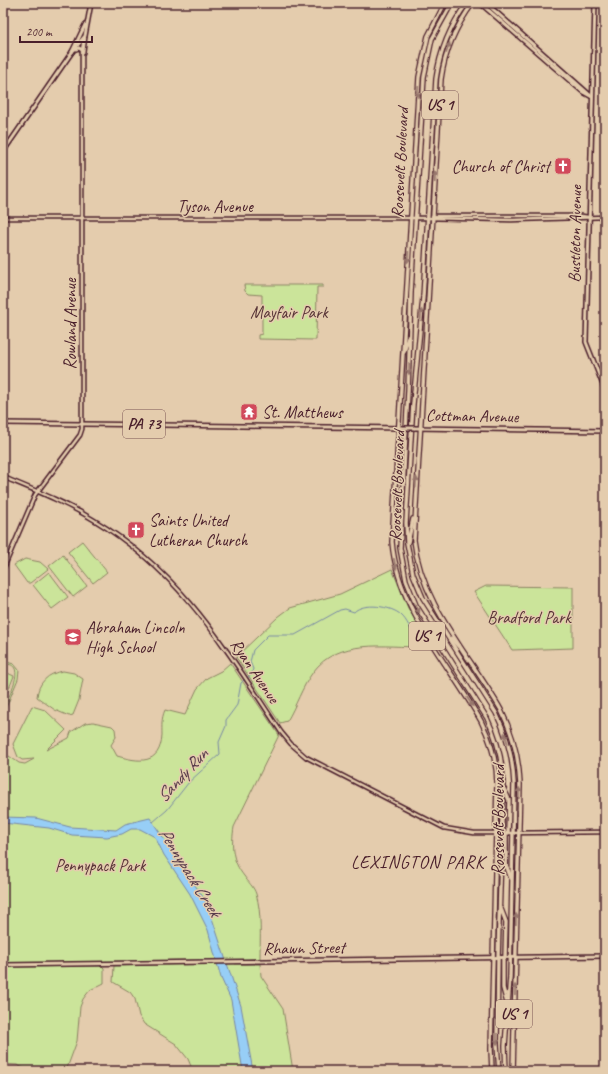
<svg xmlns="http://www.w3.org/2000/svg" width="608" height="1074" font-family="Caveat,sans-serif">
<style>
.green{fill:#cbe49a;stroke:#8a8262}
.water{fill:#97cef6;stroke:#7888a5}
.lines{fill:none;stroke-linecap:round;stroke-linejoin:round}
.stream{stroke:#7888a5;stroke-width:1}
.minor-casing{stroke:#4a1f2b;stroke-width:5.5}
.major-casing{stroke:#4a1f2b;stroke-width:6}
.highway-casing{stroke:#4a1f2b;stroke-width:6}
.minor{stroke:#e4ccad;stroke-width:2.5}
.major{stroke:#e4ccad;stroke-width:3}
.highway{stroke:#e4ccad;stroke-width:3.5}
.major-bridge-casing{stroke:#4a1f2b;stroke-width:6;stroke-linecap:butt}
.major-bridge{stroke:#e4ccad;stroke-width:3}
.oneway{fill:#97766c}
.labels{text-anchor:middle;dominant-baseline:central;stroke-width:3;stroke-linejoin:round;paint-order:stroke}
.shield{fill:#e4ccad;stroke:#785352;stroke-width:1}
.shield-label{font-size:16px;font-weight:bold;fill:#4a1f2b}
.street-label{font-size:17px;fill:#4a1f2b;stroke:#e4ccad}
.poi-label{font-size:17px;fill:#4a1f2b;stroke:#e4ccad;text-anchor:start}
.park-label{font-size:17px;fill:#573336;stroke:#e4ccad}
.water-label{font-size:18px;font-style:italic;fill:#563949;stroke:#e4ccad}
.neighbourhood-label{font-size:18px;letter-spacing:1px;fill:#4a1f2b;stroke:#e4ccad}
</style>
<rect width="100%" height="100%" fill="#e4ccad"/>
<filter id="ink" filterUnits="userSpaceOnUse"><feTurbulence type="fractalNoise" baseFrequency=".025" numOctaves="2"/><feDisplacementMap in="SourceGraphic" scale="8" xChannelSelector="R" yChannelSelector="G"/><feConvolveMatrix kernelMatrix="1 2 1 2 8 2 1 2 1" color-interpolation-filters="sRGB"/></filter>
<g filter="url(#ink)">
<g class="green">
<polygon points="244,285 323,285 323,287 317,287 316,340 258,339 258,335 262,334 262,295 248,294 245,291"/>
<polygon points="82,541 107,572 93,583 68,552"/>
<polygon points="63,555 87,586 73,597 49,566"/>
<polygon points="25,559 40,562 48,569 30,583 27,583 14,565"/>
<path d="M 392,569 L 408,608 L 427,639 L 422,647 C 385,647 338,638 313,672 C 302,687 296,706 287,721 L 280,723 L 236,657 L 278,617 L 290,608 L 340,594 Z"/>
<polygon points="49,572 68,597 52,609 33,585"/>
<polygon points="486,586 573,587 573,648 512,650 474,592"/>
<path d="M 3,661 L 14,664 L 19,670 L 18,679 L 3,715 C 3,702 32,662 3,664 Z"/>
<path d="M 230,663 L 279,735 L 234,827 C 231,846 232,861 244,876 C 248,882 254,887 256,894 C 262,913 260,939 260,959 L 235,960 L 235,964 L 260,964 L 261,976 L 283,1009 L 293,1071 L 193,1071 L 188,1059 L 176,1044 L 144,1024 L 139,1016 L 135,999 L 130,992 L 113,982 L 114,966 L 199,964 L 199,960 L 5,963 L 5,967 L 102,966 L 104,968 L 104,983 L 90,990 L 83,999 L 80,1007 L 77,1041 L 66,1071 L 30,1071 L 17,1065 L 3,1064 L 3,752 L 19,763 L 25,764 L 34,759 L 22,760 L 18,757 L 13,744 L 32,706 L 45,710 L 66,730 L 46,750 L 69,738 L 71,732 L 85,723 L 93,722 L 112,726 L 115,729 L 116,737 L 111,745 L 117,756 C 139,762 160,766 162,735 C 162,726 161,719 165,710 L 185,715 L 197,689 L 207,678 L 221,671 Z"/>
<polygon points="3,671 14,676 3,703"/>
<path d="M 63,671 L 74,673 L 83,679 L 79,700 L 73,715 L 69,716 L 55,710 L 37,697 C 38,683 48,673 63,671 Z"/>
</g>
<polygon class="water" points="3,817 36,818 70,827 116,830 125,824 150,818 207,903 241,1006 253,1071 243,1071 231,1000 221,978 208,930 190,894 164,855 155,837 140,829 131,829 122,834 107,837 90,836 72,835 49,828 3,823"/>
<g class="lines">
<g class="stream">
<path d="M 247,678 L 251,675 L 253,669 L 250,662 L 253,650 L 268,635 L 295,635 L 340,610 L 345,609 L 354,612 C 363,602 392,606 401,615 C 407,620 411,631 416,638"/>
<polyline points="153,822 167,810 189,782 220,754 219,742 226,726 226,720 237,705 241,683 244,680"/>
</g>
<defs>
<g id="minor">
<polyline points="83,53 85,38"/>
<polyline points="432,216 582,216 588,217"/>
<polyline points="3,218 428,218 511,220 605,217"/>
<path d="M 3,477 C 34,490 65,502 94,520 C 183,574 225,648 281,732 L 291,744 L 306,757 L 444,828 L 474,833 L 503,833"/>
<polyline points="3,570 35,495 80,435 82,429 82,50 84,38"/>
<polyline points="508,833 605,832"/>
</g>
<g id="major">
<polyline points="480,3 583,92 592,97"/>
<polyline points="486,3 590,95"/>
<polyline points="595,3 586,342 605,390"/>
<polyline points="76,49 79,48 82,50"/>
<polyline points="72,52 85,25"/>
<polyline points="3,152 72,52 85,36 91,3"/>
<polyline points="3,423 403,428"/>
<polyline points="414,428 605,431"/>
<polyline points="3,965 605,956"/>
</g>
<g id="highway">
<path d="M 445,3 L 428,36 L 419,77 L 392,542 C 398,611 448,662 481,721 C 491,741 497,761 497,784 L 491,1049 L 492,1071"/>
<path d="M 452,3 L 432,39 L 424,77 L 411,292 L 408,391 L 400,548 L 406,580 L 416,605 L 487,718 C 497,739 503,761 503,784 L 498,958 L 497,1044 L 499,1071"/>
<path d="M 467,3 C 450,26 440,50 436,79 L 423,297 L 413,404 L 406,523 L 407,543 L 413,574 L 423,598 L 496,713 C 507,735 513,759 514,784 L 510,977 L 505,1046 L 506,1071"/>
<path d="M 473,3 C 456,26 445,50 441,79 L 414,540 C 421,605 470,655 501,710 C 513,734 519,758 520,784 L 513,1071"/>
<polyline points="404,352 408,337"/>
<polyline points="408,542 413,519"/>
<polyline points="451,638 460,648"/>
<polyline points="504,789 509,800 508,833"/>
<polyline points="506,833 506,865 511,878"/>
<polyline points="501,909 506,922 505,958"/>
<polyline points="503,958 503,988 507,1003"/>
</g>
</defs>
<use href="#minor" class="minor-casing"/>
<use href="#major" class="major-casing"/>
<use href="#highway" class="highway-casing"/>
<use href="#minor" class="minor"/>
<use href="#major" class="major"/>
<use href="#highway" class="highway"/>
<defs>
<polyline id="major-bridge" points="403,428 414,428"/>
</defs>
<use href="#major-bridge" class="major-bridge-casing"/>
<use href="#major-bridge" class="major-bridge"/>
</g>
<defs><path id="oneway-solid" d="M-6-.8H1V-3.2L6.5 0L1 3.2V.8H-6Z"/></defs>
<g class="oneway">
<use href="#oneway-solid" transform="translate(448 48) rotate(-71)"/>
<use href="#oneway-solid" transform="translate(418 92) rotate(93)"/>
<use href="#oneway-solid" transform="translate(435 177) rotate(-87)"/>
<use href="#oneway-solid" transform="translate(408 257) rotate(93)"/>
<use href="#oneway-solid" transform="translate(421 315) rotate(-85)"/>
<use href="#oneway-solid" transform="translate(409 369) rotate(91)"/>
<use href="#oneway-solid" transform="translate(416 482) rotate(-87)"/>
<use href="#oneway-solid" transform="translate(395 564) rotate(79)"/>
<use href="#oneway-solid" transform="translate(417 608) rotate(62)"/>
<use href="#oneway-solid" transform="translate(470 702) rotate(57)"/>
<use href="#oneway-solid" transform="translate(506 738) rotate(-107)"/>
<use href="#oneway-solid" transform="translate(519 793) rotate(-89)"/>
<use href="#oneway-solid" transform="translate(516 919) rotate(-89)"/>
<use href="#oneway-solid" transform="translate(515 990) rotate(-89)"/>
<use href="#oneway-solid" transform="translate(497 1039) rotate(90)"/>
</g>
</g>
<defs>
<symbol id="church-square" viewBox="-11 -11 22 22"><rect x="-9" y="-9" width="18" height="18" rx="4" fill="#d1495b" stroke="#e4ccad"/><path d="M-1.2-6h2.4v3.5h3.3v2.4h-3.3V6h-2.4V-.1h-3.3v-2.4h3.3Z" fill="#fff"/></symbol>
<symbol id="temple-square" viewBox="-11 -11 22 22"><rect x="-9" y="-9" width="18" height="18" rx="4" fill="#d1495b" stroke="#e4ccad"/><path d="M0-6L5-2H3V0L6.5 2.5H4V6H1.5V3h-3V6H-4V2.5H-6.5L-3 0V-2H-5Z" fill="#fff"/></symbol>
<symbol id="school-square" viewBox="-11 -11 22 22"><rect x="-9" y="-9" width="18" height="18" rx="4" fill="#d1495b" stroke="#e4ccad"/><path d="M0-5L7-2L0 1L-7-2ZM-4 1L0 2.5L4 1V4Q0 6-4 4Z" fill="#fff"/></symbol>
</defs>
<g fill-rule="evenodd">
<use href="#church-square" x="553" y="156" width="20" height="20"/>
<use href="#temple-square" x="239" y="402" width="20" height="20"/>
<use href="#church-square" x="126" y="520" width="20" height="20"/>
<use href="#school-square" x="63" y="627" width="20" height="20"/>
</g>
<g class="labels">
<g class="shield">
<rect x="422" y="91" width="36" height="28" rx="3"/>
<rect x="123" y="410" width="42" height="28" rx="3"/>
<rect x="409" y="622" width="36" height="28" rx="3"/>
<rect x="496" y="1000" width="36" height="28" rx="3"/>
</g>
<g class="shield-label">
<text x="440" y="105">US 1</text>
<text x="144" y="424">PA 73</text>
<text x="427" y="636">US 1</text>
<text x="514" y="1014">US 1</text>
</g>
<g class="street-label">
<text transform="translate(400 163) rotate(-87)">Roosevelt Boulevard</text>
<text x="215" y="206">Tyson Avenue</text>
<text transform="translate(575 234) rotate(-89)">Bustleton Avenue</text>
<text transform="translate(70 324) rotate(-90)">Rowland Avenue</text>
<text transform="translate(472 416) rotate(1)">Cottman Avenue</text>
<text transform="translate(397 486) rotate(-88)">Roosevelt Boulevard</text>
<text transform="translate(255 671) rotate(56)">Ryan Avenue</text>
<text transform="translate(498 820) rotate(-90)">Roosevelt Boulevard</text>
<text transform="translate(304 948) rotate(-1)">Rhawn Street</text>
</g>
<g class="poi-label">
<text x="550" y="166" text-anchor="end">Church of Christ</text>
<text x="262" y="412">St. Matthews</text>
<text x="149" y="520">Saints United<tspan x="149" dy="20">Lutheran Church</tspan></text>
<text x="86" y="627">Abraham Lincoln<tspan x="86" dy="20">High School</tspan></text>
</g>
<g class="park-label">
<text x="289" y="312">Mayfair Park</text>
<text x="529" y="617">Bradford Park</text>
<text x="100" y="865">Pennypack Park</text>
</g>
<g class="water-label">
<text transform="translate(182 775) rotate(-47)">Sandy Run</text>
<text transform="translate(190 872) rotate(58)">Pennypack Creek</text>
</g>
<g class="neighbourhood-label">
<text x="418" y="862">LEXINGTON PARK</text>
</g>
</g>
<rect width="608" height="1074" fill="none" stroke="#e4ccad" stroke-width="16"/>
<rect x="8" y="8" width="592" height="1058" fill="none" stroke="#4a1f2b" stroke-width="1.5" filter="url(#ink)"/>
<path d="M20 36v6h72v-6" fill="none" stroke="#4a1f2b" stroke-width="2"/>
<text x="26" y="36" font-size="12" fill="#4a1f2b" stroke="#e4ccad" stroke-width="3" paint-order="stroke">200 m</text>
</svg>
